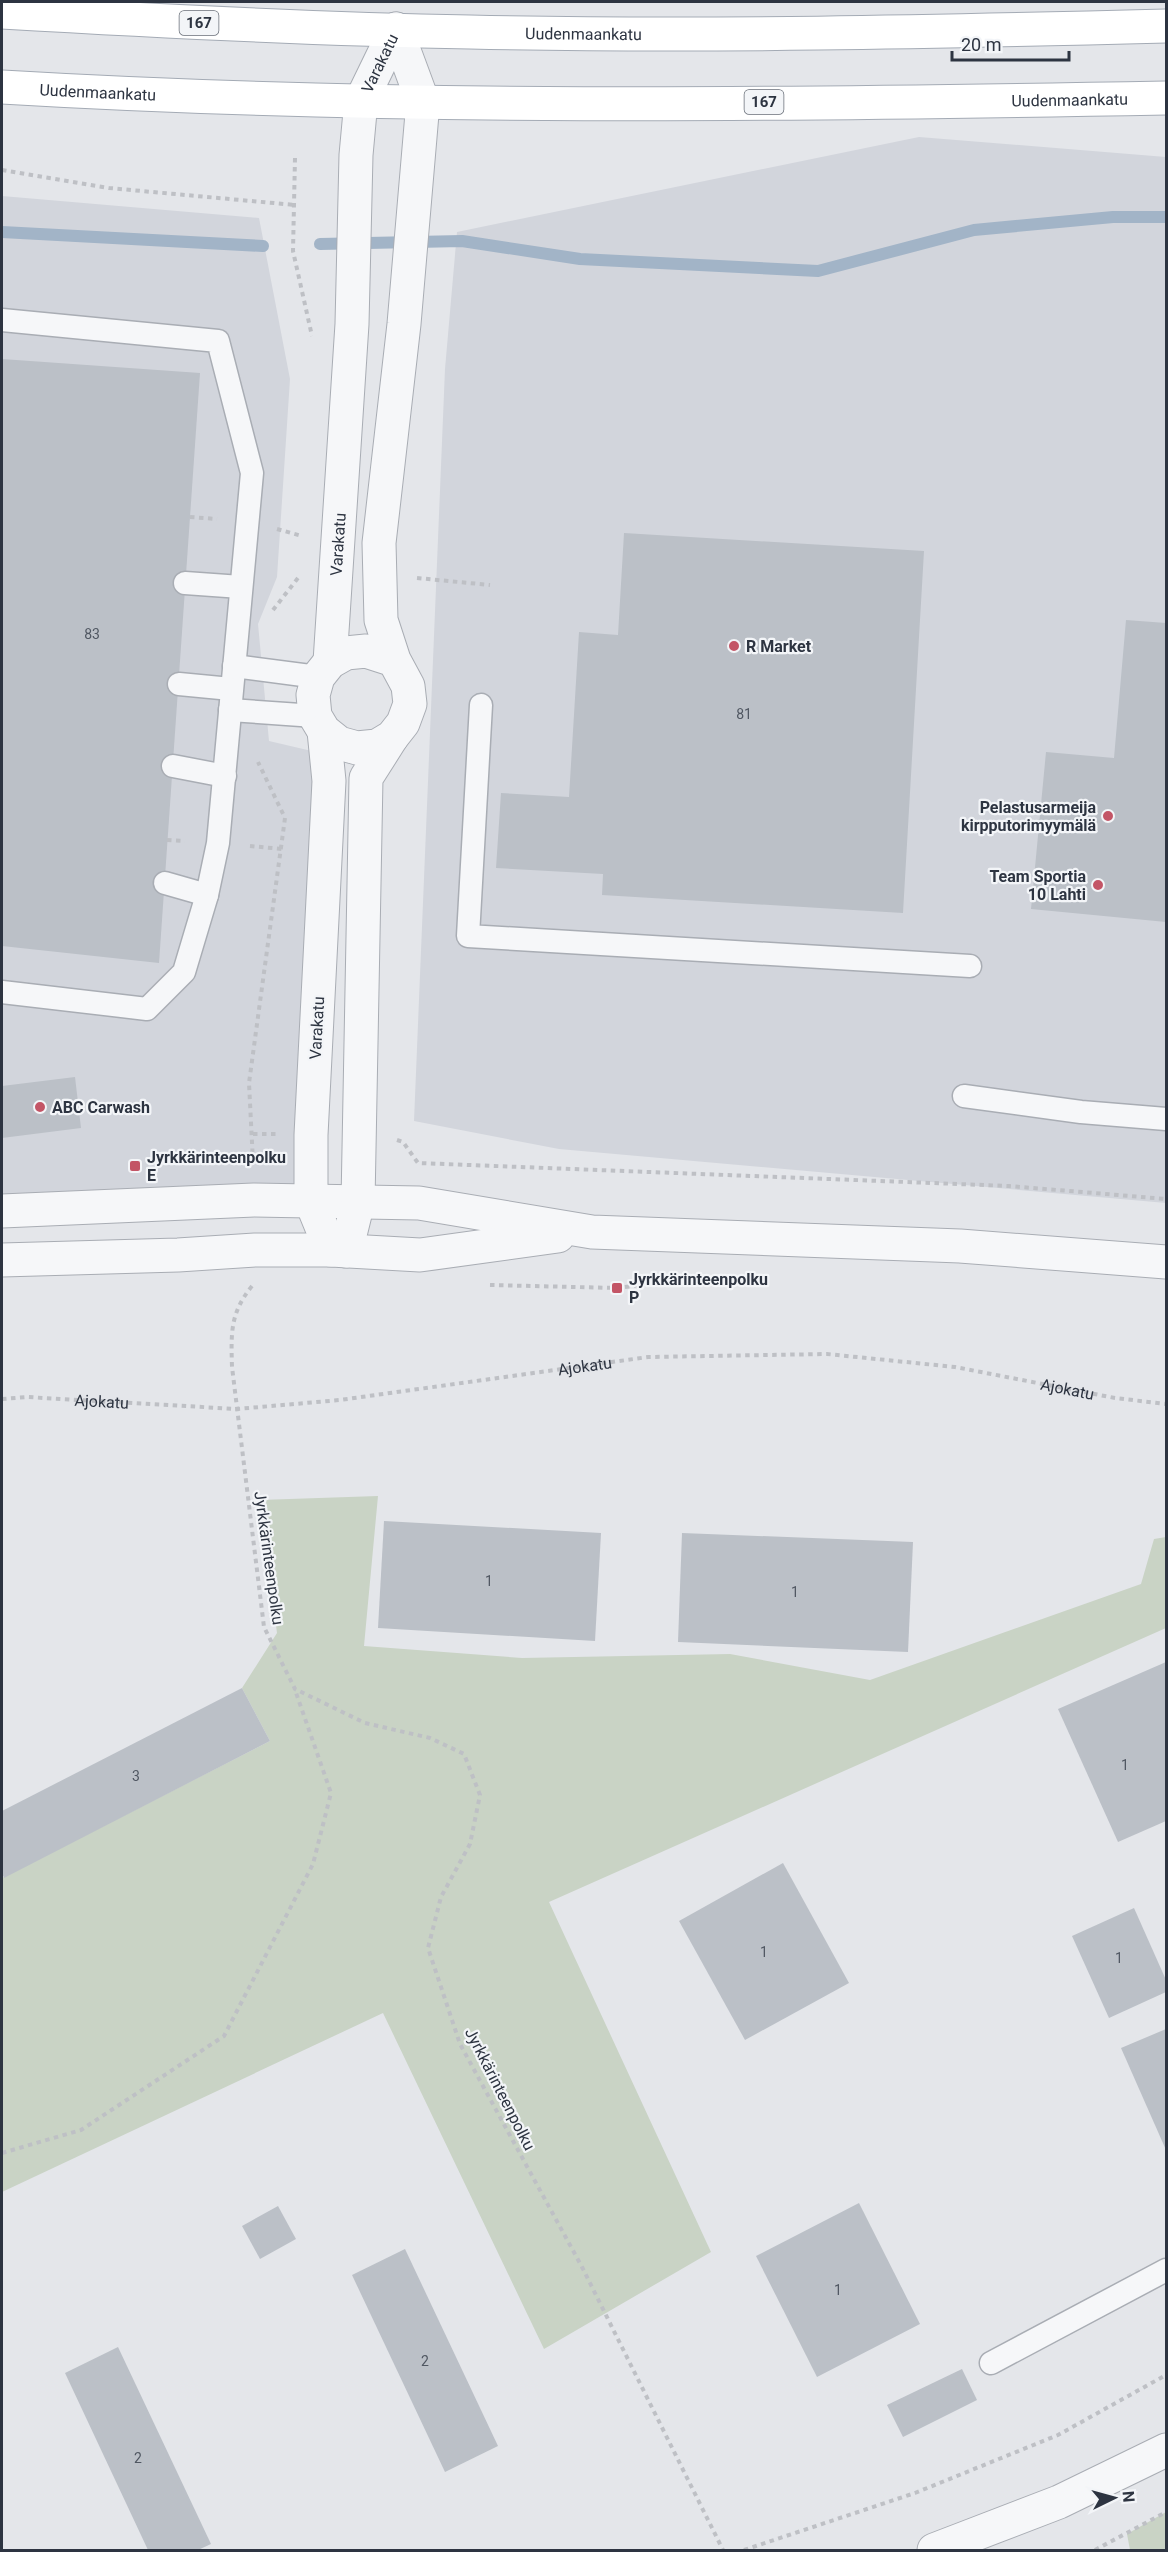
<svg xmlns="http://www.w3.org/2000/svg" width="1168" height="2552" font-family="Roboto,sans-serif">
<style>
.built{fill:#d2d5dc}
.green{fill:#c9d3c5}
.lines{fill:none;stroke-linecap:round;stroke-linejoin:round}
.stream{stroke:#a2b4c7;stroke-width:12}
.building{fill:#bbc0c7}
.service-casing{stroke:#a9adb4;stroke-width:25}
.tertiary-casing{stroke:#a9adb4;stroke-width:35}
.primary-casing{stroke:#a4abb5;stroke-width:35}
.path{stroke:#bec0c5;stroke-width:4;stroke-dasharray:4.5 4.5;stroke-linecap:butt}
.service{stroke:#f6f7f9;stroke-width:22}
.tertiary{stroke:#f6f7f9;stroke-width:33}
.primary{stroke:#fff;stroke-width:33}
.poi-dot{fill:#c35566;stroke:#f3f5f8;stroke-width:2}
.labels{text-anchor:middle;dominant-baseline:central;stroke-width:4.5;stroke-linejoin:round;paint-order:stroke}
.number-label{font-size:14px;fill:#505762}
.shield{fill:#f3f5f8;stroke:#686e78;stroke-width:1.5}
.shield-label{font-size:15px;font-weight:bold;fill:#2d3441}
.street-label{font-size:16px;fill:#2d3441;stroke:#f3f5f8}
.poi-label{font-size:16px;font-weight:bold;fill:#2d3441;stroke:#f3f5f8;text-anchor:start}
</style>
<rect width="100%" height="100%" fill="#e4e6ea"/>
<g class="built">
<polygon points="919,137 1166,157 1166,1203 559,1149 414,1121 445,369 457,232"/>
<polygon points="2,196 259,218 290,379 277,577 258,624 269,741 316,752 301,1192 2,1196"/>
</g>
<g class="green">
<polygon points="378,1496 364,1646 522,1658 730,1654 870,1680 1141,1584 1154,1539 1166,1537 1166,1628 549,1902 711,2252 544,2349 383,2013 2,2192 2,1878 270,1741 242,1688 277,1633 260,1500"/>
<polygon points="1166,2512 1166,2550 1130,2550 1127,2534"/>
</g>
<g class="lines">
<g class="stream">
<polyline points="2,232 263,246"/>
<polyline points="320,244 462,241 580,259 818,271 974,230 1113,217 1166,217"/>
</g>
</g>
<g class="building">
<polygon points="2,359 200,373 159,963 2,946"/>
<polygon points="624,533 924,551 903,913 602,895 603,874 496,868 501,793 569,797 579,632 618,635"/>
<polygon points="1126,620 1166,623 1166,922 1031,909 1046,752 1114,758"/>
<polygon points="75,1077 81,1128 2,1138 2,1086"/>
<polygon points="384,1521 601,1533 595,1641 378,1628"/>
<polygon points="682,1533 913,1542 908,1652 678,1642"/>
<polygon points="1166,1662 1166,1821 1118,1842 1058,1709"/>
<polygon points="242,1688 270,1741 4,1878 2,1873 2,1811"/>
<polygon points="783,1863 849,1983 745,2040 679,1921"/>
<polygon points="1134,1908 1166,1980 1166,1992 1109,2018 1072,1936"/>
<polygon points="1166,2029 1166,2150 1121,2048"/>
<polygon points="859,2203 920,2324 817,2377 756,2256"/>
<polygon points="278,2206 296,2239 260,2259 242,2226"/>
<polygon points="405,2249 498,2446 445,2472 352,2275"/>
<polygon points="118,2347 211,2544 198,2550 148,2550 65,2373"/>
<polygon points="962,2369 977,2400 903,2437 887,2405"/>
</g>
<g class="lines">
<defs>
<g id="service">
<polyline points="2,320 218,341 252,473 218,843 207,895 184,972 147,1009 2,992"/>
<polyline points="185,583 241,587"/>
<polyline points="234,666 318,677"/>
<polyline points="179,684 231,689"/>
<polyline points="481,705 468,936 970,966"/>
<polyline points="230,710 315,716"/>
<polyline points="173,766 225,776"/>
<polyline points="165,883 207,895"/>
<polyline points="964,1096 1081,1112 1166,1119"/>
<polyline points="991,2363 1166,2270"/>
</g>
<g id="tertiary">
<polyline points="394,660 366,651 346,653 330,662 318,677 313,695 315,716 324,731 339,743 357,748 377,746 392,737 403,723 410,704 408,686 394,660 381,620 379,543 404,324 423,102 396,29"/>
<path id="s2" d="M 330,662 L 352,324 L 356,155 L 361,101 L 396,29"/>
<polyline points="324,731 329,781 311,1135 311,1201 331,1250"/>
<polyline points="2,1211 254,1200 419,1203 592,1232 960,1246 1166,1262"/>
<polyline points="346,1251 358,1202 366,778 392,737"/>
<polyline points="2,1260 178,1255 255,1250 331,1250 420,1255 558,1236"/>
<polyline points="934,2550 1059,2502 1166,2450"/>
</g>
<g id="primary">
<path id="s3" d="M 2,12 C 157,21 313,29 470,32 C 702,37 934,32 1166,26"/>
<path id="s4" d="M 2,87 C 389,110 778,105 1166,98"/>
</g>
</defs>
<use href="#service" class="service-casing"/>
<use href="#tertiary" class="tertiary-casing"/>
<use href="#primary" class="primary-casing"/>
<g class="path">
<polyline points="295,158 293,251 312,336"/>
<polyline points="2,170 109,188 295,205"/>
<polyline points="190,517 217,519"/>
<polyline points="277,529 302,536"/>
<polyline points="417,578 490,585"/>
<polyline points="273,610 298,578"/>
<polyline points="167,840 185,841"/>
<polyline points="250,846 282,849"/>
<polyline points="253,1134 276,1134"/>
<polyline points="397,1140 403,1142 418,1163 1009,1186 1166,1199"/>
<polyline points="253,1162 249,1083 285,818 258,762"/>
<polyline points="490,1285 617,1288 672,1281"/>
<path d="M 252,1286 C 230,1313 231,1333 232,1367 L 264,1627 L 295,1689 L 365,1723 L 430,1738 L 464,1754 L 480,1795 L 470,1844 L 441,1897 L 428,1948 L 460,2044 L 582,2267 L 723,2550"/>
<path id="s1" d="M 2,1399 L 27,1397 L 237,1409 L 340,1400 L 648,1357 L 827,1354 L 955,1367 L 1115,1398 L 1166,1404"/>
<polyline points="2,2153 81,2130 224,2036 313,1864 331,1793 295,1690"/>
<polyline points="744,2550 915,2493 1058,2435 1166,2375"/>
<polyline points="1095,2550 1166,2512"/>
</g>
<use href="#service" class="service"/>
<use href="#tertiary" class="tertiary"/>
<use href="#primary" class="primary"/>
</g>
<g class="poi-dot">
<circle cx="734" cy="646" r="6"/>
<circle cx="1108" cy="816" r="6"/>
<circle cx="1098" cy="885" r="6"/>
<circle cx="40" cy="1107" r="6"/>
<rect x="129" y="1160" width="12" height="12" rx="3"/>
<rect x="611" y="1282" width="12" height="12" rx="3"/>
</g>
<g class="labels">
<g class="number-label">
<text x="92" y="634">83</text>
<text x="744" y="714">81</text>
<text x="489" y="1581">1</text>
<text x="795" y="1592">1</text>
<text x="1125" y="1765">1</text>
<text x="136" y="1776">3</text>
<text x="764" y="1952">1</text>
<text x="1119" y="1958">1</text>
<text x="838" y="2290">1</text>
<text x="425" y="2361">2</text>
<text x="138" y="2458">2</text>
</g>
<g class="shield">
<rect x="179.5" y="11" width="39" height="24" rx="4.5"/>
<rect x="744.5" y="90" width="39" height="24" rx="4.5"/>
</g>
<g class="shield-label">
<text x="199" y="23">167</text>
<text x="764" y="102">167</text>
</g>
<g class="street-label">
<text stroke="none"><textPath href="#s3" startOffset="582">Uudenmaankatu</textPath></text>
<text stroke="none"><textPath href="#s2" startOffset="604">Varakatu</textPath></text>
<text stroke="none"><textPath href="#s4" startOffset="96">Uudenmaankatu</textPath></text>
<text stroke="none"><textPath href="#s4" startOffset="1068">Uudenmaankatu</textPath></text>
<text stroke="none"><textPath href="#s2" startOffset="118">Varakatu</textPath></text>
<text transform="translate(317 1028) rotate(-87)">Varakatu</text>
<text stroke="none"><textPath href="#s1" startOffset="586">Ajokatu</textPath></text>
<text stroke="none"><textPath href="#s1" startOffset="1072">Ajokatu</textPath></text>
<text stroke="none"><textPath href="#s1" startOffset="100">Ajokatu</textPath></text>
<text transform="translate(269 1558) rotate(82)">Jyrkkärinteenpolku</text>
<text transform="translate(500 2089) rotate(63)">Jyrkkärinteenpolku</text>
</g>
<g class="poi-label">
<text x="746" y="646">R Market</text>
<text x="1096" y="807" text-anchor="end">Pelastusarmeija<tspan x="1096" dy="18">kirpputorimyymälä</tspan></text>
<text x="1086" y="876" text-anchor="end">Team Sportia<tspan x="1086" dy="18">10 Lahti</tspan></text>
<text x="52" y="1107">ABC Carwash</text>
<text x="147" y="1157">Jyrkkärinteenpolku<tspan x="147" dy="18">E</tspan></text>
<text x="629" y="1279">Jyrkkärinteenpolku<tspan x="629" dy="18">P</tspan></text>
</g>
</g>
<rect width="1168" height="2552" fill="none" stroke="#2d3441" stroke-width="6"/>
<g transform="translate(1114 2498) rotate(85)" stroke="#f3f5f8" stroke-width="4.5" paint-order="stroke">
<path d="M0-4.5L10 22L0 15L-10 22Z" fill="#2d3441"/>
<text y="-9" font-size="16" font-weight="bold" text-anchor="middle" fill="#2d3441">N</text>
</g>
<path d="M952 51v9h117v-9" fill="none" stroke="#2d3441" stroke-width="3"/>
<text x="961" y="51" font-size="18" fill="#2d3441" stroke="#f3f5f8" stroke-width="4.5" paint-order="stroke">20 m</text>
</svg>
